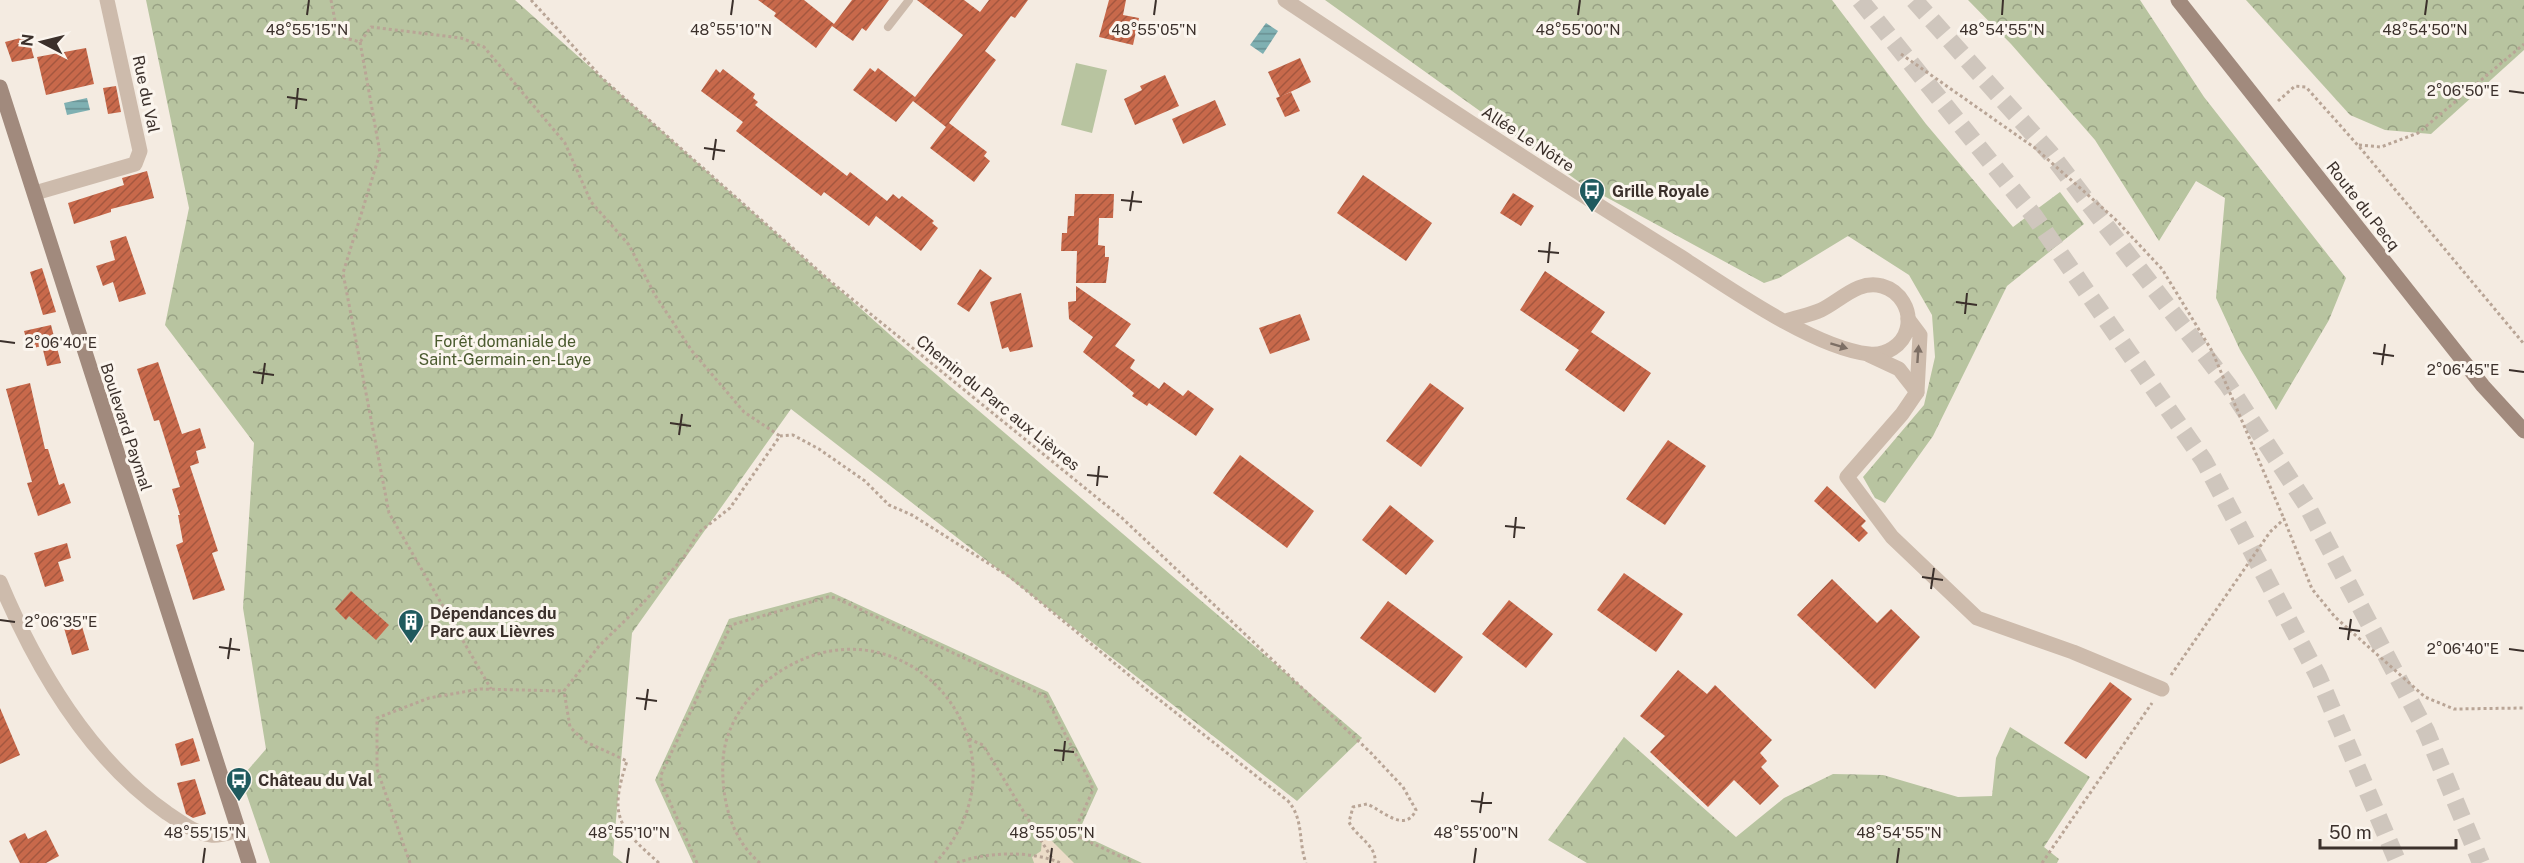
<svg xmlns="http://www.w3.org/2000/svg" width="2524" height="863" font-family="'Public Sans',sans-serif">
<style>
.forest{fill:url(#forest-crowns)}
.pitch{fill:#b8c4a0}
.plaza{fill:#ecdcc8}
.water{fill:url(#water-rules)}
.building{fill:url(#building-hatch)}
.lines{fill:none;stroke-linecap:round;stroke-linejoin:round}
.motorway-tunnel{stroke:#cfc6bd;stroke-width:18;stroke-dasharray:18 9;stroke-linecap:butt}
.path{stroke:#b9a596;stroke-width:3;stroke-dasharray:3 3;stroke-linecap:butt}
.service{stroke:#cdbbac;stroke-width:8}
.minor{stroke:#cdbbac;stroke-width:15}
.secondary{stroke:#a18a7d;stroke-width:15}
.oneway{fill:#7d6f65}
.ticks{fill:none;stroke:#3b302b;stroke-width:2}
.labels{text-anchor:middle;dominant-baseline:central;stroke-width:6;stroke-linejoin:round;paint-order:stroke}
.street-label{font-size:16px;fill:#3b302b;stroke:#fbf5ee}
.poi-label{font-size:16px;font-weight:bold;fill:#3b302b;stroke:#fbf5ee;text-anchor:start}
.park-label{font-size:16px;fill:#4a5a2e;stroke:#fbf5ee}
.ticks-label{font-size:15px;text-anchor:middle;fill:#3b302b;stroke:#fbf5ee;stroke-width:6;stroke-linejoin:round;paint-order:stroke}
</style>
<defs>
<pattern id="forest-crowns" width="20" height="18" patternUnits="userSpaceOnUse" patternTransform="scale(1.5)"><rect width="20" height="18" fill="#b8c4a0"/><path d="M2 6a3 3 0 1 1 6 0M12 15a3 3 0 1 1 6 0" fill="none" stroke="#97a083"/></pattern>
<pattern id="water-rules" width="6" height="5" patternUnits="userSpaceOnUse" patternTransform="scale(1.5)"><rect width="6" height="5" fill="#7fb0b2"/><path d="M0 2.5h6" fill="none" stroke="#699091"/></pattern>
<pattern id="building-hatch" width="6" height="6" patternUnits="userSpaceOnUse" patternTransform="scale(1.5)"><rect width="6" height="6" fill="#c8694b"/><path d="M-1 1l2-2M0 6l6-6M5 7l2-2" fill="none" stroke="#a4573f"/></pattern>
</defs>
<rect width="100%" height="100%" fill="#f4ebe1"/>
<g class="forest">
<polygon points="146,0 515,0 897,341 1362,738 1297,801 791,409 632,633 613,855 623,863 270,863 241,778 266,749 243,608 254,443 165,325 189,208"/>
<polygon points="1325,0 1832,0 1926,124 2013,227 2060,192 2084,224 2007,286 1933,436 1885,503 1875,498 1863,477 1924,405 1935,357 1932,315 1909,275 1848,236 1779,278 1764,283 1582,184"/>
<polygon points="1968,0 2140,0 2204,97 2346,278 2329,320 2276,410 2240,350 2216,298 2225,198 2196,181 2159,241 2095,140 2011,44"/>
<polygon points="2246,0 2524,0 2524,50 2431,134 2385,130 2350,115"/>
<polygon points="831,592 1048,692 1098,789 1078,833 1142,863 693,863 655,780 729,619"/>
<polygon points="2010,727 2090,777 2044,847 2059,859 2057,863 1587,863 1548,840 1624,737 1736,837 1784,798 1833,774 1883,775 1958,797 1992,796 1996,758"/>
</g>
<polygon class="pitch" points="1076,63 1107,70 1092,133 1061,125"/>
<polygon class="plaza" points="1042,839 1052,841 1074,863 1034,863 1032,857 1041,851"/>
<g class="water">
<polygon points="1266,23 1278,31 1263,54 1250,45"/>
<polygon points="87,98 90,110 67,115 64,103"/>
</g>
<g class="building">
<polygon points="758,0 804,0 834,24 852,0 889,0 866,31 862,28 853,41 832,26 816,48 774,16 776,13"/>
<polygon points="917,0 964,0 980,12 989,0 1028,0 1015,18 1011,16 985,51 996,60 949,123 987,152 984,156 990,161 974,182 930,148 946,127 913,101 896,122 853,90 870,68 875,72 878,68 915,97 963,35"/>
<polygon points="1109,0 1126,0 1123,15 1139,18 1133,45 1099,37"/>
<polygon points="28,36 34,58 12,62 5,42"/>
<polygon points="86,48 94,84 46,95 37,57"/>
<polygon points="1300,58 1311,82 1280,97 1268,72"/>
<polygon points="716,69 720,73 723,69 755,94 753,98 758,102 755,105 847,176 850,172 887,201 893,194 899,199 902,196 934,221 932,223 938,228 921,251 876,216 869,226 824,192 821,196 736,131 743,122 701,91"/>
<polygon points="1165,75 1179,106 1135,125 1124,99 1142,90 1140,86"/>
<polygon points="116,86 121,112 108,114 103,88"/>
<polygon points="1291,92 1300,111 1285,117 1276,98"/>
<polygon points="1215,100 1226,125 1183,144 1172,119"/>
<polygon points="147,171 154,198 111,209 111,212 74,224 68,203 124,185 122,178"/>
<polygon points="1363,175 1432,223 1406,261 1337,213"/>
<polygon points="1513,193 1534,206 1521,226 1500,213"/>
<polygon points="1075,194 1114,194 1113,218 1099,218 1098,245 1105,246 1105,257 1109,257 1106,283 1076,283 1077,251 1061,251 1062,233 1067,233 1068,216 1074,216"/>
<polygon points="126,236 146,294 119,302 113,282 103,286 96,266 115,260 110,241"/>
<polygon points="42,268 56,312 43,315 30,272"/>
<polygon points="980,269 992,278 969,312 957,304"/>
<polygon points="1545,271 1605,312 1591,332 1651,373 1624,412 1565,370 1579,350 1520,310"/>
<polygon points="1076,286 1131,324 1115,346 1135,360 1130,368 1159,389 1164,382 1183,396 1188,390 1214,409 1196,436 1149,403 1147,406 1132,396 1134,393 1083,352 1093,337 1069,319 1068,302 1076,301"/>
<polygon points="1021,293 1033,347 1010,352 1008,347 1002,349 990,302"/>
<polygon points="1300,314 1310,340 1270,354 1259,328"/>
<polygon points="51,325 61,363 47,366 42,346 29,349 24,331"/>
<polygon points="158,362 182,434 200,428 206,448 196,451 199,463 190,466 218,551 212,553 225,590 193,600 176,545 183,542 178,515 180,515 172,489 180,487 159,420 154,421 137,369"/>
<polygon points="30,383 45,449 48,449 59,485 64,483 71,503 38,516 27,483 32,482 6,389"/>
<polygon points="1430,383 1464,408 1421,467 1386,441"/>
<polygon points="1668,440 1706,466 1665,525 1626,499"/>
<polygon points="1240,455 1314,511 1287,548 1213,493"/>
<polygon points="1827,486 1866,521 1861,526 1868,533 1859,542 1814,501"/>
<polygon points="1390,505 1434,541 1406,575 1362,540"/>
<polygon points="67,543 71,558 58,562 64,581 45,587 34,553"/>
<polygon points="1624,573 1683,614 1656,652 1597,610"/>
<polygon points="1832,579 1877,623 1891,609 1920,637 1875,689 1797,615"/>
<polygon points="351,591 389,625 376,640 349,616 346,620 335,609"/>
<polygon points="1509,600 1553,634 1526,668 1482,634"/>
<polygon points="1388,601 1463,657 1435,693 1360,638"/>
<polygon points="78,613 89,650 72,655 61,618"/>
<polygon points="1678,670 1707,694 1715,685 1772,740 1760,753 1767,761 1761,767 1779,786 1760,805 1734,780 1708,807 1650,752 1665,736 1640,716"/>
<polygon points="2110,682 2132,699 2086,759 2064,743"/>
<polygon points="0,708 20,755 0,764"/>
<polygon points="193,738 200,761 181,766 175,744"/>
<polygon points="195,779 206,814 193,818 186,814 177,783"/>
<polygon points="46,830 59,856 46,863 20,863 9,841 25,833 28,839"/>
</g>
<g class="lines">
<g class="motorway-tunnel">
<polyline points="1860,0 2034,216 2204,461 2318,676 2398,863"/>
<polyline points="1914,0 2050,153 2228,385 2306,504 2426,731 2481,863"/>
</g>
<g class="path">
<polyline points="331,0 338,36 360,42 371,27 461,38 484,47 565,143 591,202 629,245 655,295 692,351 744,412 780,436"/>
<path d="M 531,0 L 603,79 L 830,281 L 1122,518 L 1370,752 L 1403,787 L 1416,810 C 1405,834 1382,810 1367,804 L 1353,807 L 1349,822 C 1356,837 1377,845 1375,863"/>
<polyline points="360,42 380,153 343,273 389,513 491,689"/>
<polyline points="1901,54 2035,148 2115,219 2162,269 2212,351 2284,519"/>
<polyline points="2278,101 2295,86 2306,87 2362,150 2524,344"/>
<polyline points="2359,145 2381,147 2418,133 2524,44"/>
<polyline points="2171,675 2270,532 2284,519 2312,589 2335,617 2425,697 2454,709 2524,708"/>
<polyline points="969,739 983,745 1053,860"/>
<polyline points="410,863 377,769 377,718 429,698 480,689 564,691"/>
<path d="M 659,863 C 617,826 609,816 627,761 L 584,741 L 570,727 L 564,691 L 599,646 L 643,603 L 684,557 L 698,533 L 730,508 L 780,436 L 793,435 L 819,449 L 865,481 L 889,505 L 912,515 L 1010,577 L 1147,690 L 1288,801 C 1304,819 1298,841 1306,863"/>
<polyline points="697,863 661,782 661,775 731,625 828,597 836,598 1045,696 1092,785 1092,792 1073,834 1134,863"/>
<path d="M 760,863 C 730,838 721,797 723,760 C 725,728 744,699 769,679 C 898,581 1044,747 935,863"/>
<path d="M 957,863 C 984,852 1032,850 1060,863"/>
<polyline points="2042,863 2152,703"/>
</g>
<polyline class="service" points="888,27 909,0"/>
<g class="minor">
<path d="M 1285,0 C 1416,87 1547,174 1681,257 C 1729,288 1814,348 1869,354 C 1886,356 1903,345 1907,329 C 1912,310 1900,291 1882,286 C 1859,279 1840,301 1821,310 C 1810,315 1797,317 1786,321"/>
<polyline points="35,193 135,164 140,151 107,0"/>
<polyline points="1908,319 1920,335 1917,392 1902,414 1847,477 1892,537 1977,618 2073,652 2162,689"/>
<polyline points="1869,355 1899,369 1917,392"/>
<path d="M 0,582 C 36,668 90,759 167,813 C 181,822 194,833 211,835 C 219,837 230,832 238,830"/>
</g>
<g class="secondary">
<polyline points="2178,0 2483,386 2524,431"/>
<polyline points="0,87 249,863"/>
</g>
</g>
<defs><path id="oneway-solid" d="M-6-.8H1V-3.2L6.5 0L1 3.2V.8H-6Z" transform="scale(1.5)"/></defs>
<g class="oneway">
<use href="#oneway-solid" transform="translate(1839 346) rotate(17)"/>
<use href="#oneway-solid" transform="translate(1918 354) rotate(-86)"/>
</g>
<path class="ticks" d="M 307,15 L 309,0M 731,15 L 733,0M 1154,15 L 1156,0M 1578,15 L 1580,0M 2002,15 L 2003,0M 2425,15 L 2427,0M 2509,91 L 2524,93M 287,97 L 307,100M 296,109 L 298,88M 704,148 L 725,151M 713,160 L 716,139M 1121,200 L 1142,202M 1130,211 L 1133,191M 1538,251 L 1559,253M 1548,263 L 1550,242M 1956,302 L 1977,305M 1965,314 L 1967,293M 0,341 L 15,343M 2373,353 L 2394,356M 2382,365 L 2385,344M 2509,370 L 2524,372M 253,372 L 274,375M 262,384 L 265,363M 670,423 L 691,426M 679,435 L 682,414M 1087,475 L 1108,477M 1097,486 L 1099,466M 1505,526 L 1525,528M 1514,538 L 1516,517M 1922,577 L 1943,580M 1931,589 L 1934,568M 0,620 L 15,622M 2339,628 L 2360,631M 2348,640 L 2351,619M 219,647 L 240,650M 2509,649 L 2524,651M 228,659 L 231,638M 636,698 L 657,701M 645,710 L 648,689M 1054,750 L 1074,752M 1063,761 L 1065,741M 1471,801 L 1492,803M 1480,813 L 1483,792M 203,863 L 205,848M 627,863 L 629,848M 1050,863 L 1052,848M 1474,863 L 1476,848M 1897,863 L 1899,848"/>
<defs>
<symbol id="bus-pin" viewBox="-11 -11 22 30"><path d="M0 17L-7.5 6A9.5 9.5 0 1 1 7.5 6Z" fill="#1f5a5e" stroke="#fbf5ee"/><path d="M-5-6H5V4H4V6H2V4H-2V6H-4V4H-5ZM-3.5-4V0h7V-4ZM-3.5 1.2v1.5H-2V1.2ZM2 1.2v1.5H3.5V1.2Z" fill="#fff"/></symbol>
<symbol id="building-pin" viewBox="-11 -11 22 30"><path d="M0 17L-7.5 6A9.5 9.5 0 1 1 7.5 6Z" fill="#1f5a5e" stroke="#fbf5ee"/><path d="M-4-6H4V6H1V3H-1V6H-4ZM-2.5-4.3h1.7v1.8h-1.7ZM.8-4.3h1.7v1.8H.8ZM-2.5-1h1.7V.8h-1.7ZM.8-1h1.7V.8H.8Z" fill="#fff"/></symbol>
</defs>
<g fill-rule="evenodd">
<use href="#bus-pin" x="1577" y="176" width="30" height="40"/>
<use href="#building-pin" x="396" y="607" width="30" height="40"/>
<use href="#bus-pin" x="224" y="765" width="30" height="40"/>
</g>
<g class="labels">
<g class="street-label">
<text transform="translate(146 94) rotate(78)">Rue du Val</text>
<text transform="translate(1528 139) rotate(33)">Allée Le Nôtre</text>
<text transform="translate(2363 206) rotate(52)">Route du Pecq</text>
<text transform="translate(998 403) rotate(39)">Chemin du Parc aux Lièvres</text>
<text transform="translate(126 427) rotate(72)">Boulevard Paymal</text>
</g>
<g class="poi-label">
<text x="1612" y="191">Grille Royale</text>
<text x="430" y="613">Dépendances du<tspan x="430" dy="18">Parc aux Lièvres</tspan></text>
<text x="258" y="780">Château du Val</text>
</g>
<g class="park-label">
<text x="505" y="341">Forêt domaniale de<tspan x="505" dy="18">Saint-Germain-en-Laye</tspan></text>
</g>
</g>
<g class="ticks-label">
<text x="307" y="35">48°55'15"N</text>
<text x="731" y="35">48°55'10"N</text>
<text x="1154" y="35">48°55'05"N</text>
<text x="1578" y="35">48°55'00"N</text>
<text x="2002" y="35">48°54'55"N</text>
<text x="2425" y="35">48°54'50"N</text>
<text x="2463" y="96">2°06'50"E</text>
<text x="61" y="348">2°06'40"E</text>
<text x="2463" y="375">2°06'45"E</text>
<text x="61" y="627">2°06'35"E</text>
<text x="2463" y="654">2°06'40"E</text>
<text x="205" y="838">48°55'15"N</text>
<text x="629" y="838">48°55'10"N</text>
<text x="1052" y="838">48°55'05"N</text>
<text x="1476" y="838">48°55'00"N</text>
<text x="1899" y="838">48°54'55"N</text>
</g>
<g transform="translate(42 42) rotate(277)" stroke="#fbf5ee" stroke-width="4.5" paint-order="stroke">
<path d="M0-4.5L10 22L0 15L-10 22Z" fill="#3b302b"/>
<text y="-9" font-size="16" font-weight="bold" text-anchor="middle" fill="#3b302b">N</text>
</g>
<path d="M2320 839v9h136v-9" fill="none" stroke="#3b302b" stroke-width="3"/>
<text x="2329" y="839" font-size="18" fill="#3b302b" stroke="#fbf5ee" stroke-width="4.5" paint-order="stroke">50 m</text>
</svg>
